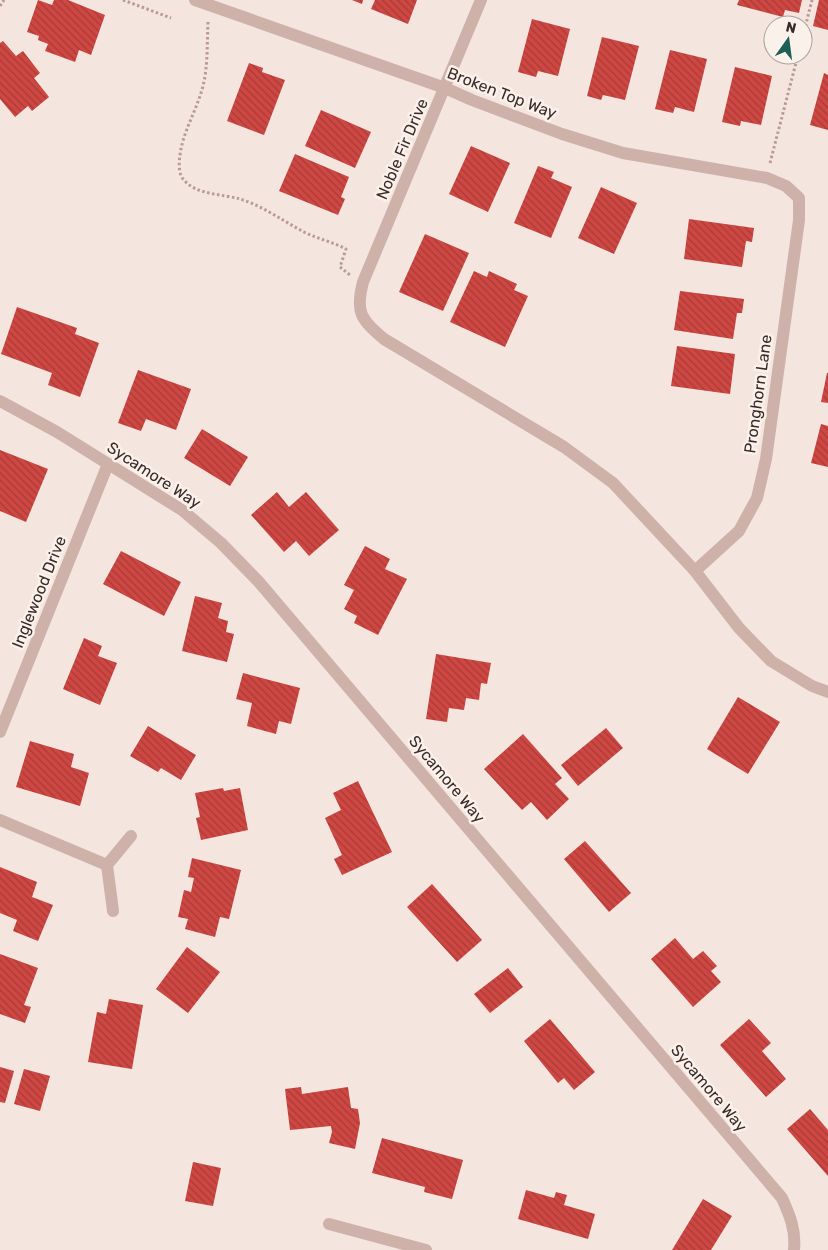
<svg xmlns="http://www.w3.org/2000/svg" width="828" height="1250" font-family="Rubik,sans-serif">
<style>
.building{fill:url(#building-back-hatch)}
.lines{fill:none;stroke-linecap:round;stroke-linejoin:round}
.path{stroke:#ba9b93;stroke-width:3;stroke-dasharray:2.5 2.5;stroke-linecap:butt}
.street{stroke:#ceb2a9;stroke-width:12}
.labels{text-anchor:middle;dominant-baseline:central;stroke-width:5;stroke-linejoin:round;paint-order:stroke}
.street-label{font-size:16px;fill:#3a2b29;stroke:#fbf1eb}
</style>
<defs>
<pattern id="building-back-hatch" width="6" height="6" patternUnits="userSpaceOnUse" patternTransform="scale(1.25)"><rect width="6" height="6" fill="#ce4743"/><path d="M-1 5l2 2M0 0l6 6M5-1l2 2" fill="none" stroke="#a83b38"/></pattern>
</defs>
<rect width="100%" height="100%" fill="#f4e5de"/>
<g class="building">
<polygon points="38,0 52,5 54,0 68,0 105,15 91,55 79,50 75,62 45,51 48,44 38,40 39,36 27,32"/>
<polygon points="352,0 363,0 362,4"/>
<polygon points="375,0 417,0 408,24 371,9"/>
<polygon points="739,0 802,0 799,13 785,10 783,17 737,5"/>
<polygon points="819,0 828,0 828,30 813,26"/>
<polygon points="532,19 570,29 558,76 538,71 536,77 518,72"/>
<polygon points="602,37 639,46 625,100 603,95 601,100 587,96"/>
<polygon points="3,41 16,56 23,51 40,73 34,78 49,97 32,111 28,106 15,117 0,99 0,43"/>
<polygon points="670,50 707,59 694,112 675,107 673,113 655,109"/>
<polygon points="249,63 263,68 262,72 285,80 264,135 227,121"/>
<polygon points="735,67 772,76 761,125 741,121 740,126 722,122"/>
<polygon points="824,73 828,75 828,130 810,125"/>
<polygon points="321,110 371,132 355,168 305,146"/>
<polygon points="471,146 510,163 488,212 449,194"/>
<polygon points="295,154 349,177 341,197 345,199 338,215 279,191"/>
<polygon points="538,166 554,172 551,178 572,187 551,238 514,223"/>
<polygon points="601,187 637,203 614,254 578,238"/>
<polygon points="689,219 754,228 752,242 746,241 742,267 684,259"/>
<polygon points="425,234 469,253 443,311 399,292"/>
<polygon points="474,271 487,277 489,271 517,284 514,290 528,296 505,347 450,322"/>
<polygon points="680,291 744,299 742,313 737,313 733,339 674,330"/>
<polygon points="17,307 77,328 75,334 99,343 80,397 48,385 52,373 1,354"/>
<polygon points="677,346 735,354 730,394 671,386"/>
<polygon points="138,370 191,389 176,430 146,419 141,431 118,423"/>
<polygon points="827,373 828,373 828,403 821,402"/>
<polygon points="821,424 828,426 828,467 811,463"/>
<polygon points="202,429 248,457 230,486 184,458"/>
<polygon points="0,450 48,469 26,522 0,511"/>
<polygon points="277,492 289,507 306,492 339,530 309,556 296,541 284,552 251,515"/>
<polygon points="365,546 390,559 385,569 407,579 378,635 354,623 357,616 344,609 354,590 344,585"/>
<polygon points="121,551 181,582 164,616 103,584"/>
<polygon points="195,596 222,603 218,618 228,621 226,632 234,634 227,662 182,651"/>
<polygon points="84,638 102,646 98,656 117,663 100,705 63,689"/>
<polygon points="436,654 491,663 487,684 481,683 479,700 466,698 464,710 449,708 447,722 426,719"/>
<polygon points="243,673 300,688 291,724 279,721 276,734 247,726 252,703 236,699"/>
<polygon points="738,697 780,722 748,774 707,749"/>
<polygon points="148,726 196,755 181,780 161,768 158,772 130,756"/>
<polygon points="606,728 623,748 578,786 561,765"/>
<polygon points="523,734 562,778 555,784 569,799 547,820 531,802 522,810 484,769"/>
<polygon points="30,741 74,754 71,767 89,773 80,806 16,787"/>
<polygon points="358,781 392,852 342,875 334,859 342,855 325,818 341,810 333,793"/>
<polygon points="223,788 224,791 240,788 248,830 201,840 196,818 200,817 195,793"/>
<polygon points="585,841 631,893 609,912 564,859"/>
<polygon points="192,858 241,870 229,919 220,917 215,937 185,929 188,919 178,917 184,890 191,892 194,878 188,877"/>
<polygon points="0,867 37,882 32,897 53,905 38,941 13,931 17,920 0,913"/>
<polygon points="432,884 482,940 457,962 407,907"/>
<polygon points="675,938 693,959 703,951 717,966 711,971 721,982 693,1007 651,959"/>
<polygon points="187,947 220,972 188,1013 156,989"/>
<polygon points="0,954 38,968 24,1005 31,1007 25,1023 0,1014"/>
<polygon points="508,968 523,987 490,1013 474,994"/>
<polygon points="109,999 143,1005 132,1069 88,1062 97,1012 106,1014"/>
<polygon points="550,1019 595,1072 574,1090 564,1078 558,1083 524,1041"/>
<polygon points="749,1019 771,1043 762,1051 786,1079 766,1097 720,1045"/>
<polygon points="0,1067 14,1071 5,1103 0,1102"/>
<polygon points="24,1069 50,1076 40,1111 14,1104"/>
<polygon points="301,1087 302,1094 348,1087 351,1108 358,1109 360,1123 355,1149 329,1143 332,1132 331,1126 290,1130 285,1089"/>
<polygon points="810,1109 828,1130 828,1176 787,1129"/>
<polygon points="382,1138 463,1160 452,1199 424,1192 425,1187 372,1173"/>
<polygon points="193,1162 221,1168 213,1206 185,1201"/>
<polygon points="526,1190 554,1198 556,1192 567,1195 564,1205 595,1214 588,1239 518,1219"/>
<polygon points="703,1199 732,1216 711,1250 672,1250"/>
</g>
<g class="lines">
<g class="path">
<polyline points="123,0 171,18"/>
<polyline points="0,6 4,0"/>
<path d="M 208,22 C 207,44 208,66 203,86 C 197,110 183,131 180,155 C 179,162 178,174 184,180 C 196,195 223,194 240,199 C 263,206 283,221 304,232 C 318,239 333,242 346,249 L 340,267 L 350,275"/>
<polyline points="803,36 812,0"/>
<polyline points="770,163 798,55"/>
</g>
<g class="street">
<polyline points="195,0 445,88 472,100 562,134 623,153 767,178 786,186 799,198 799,220 766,459 757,498 739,531 695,571"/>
<path d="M 481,0 L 363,282 C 355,313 361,319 384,339 L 564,447 L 613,483 L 695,571 L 739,628 L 771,661 L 812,686 L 828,692"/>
<path d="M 0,401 L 57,432 L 182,510 L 221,543 L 258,581 L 782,1198 C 790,1216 796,1230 794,1250"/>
<polyline points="0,732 108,464"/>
<polyline points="0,820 107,865"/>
<polyline points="113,911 107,865 131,836"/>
<polyline points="329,1224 426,1250"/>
</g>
</g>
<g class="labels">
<g class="street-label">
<text transform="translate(502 93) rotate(21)">Broken Top Way</text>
<text transform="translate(402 149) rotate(-67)">Noble Fir Drive</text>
<text transform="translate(758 394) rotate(-82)">Pronghorn Lane</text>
<text transform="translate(154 475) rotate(33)">Sycamore Way</text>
<text transform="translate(39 592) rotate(-68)">Inglewood Drive</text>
<text transform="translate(447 779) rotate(50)">Sycamore Way</text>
<text transform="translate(709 1088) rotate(50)">Sycamore Way</text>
</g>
</g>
<g transform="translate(788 40) rotate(14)"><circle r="24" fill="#fbf1eb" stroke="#aea29d"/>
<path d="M0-4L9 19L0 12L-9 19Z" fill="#1b5f55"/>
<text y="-8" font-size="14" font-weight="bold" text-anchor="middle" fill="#3a2b29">N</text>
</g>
</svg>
